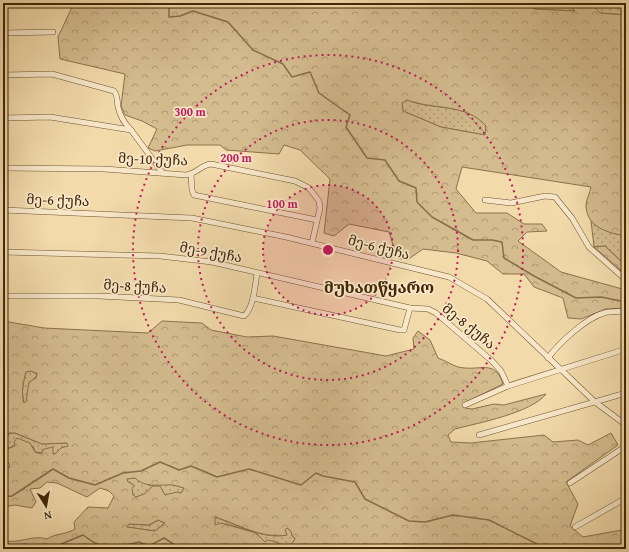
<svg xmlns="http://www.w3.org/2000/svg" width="629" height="552" font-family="'Gentium Book Plus','Noto Serif Georgian',serif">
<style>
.grass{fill:url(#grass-dots);stroke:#8a724c}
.forest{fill:url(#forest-crowns);stroke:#8a724c;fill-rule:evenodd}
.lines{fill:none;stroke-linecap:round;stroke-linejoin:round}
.stream{stroke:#876e49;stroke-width:1.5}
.street-casing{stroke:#6d5431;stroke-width:6}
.street{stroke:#f7e7c8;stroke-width:5}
.ring{fill:none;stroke:#c2185b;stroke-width:2;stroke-dasharray:2 4}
.labels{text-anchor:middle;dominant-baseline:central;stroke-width:3.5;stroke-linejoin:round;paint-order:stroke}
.street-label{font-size:14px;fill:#412708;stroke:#f7e7c8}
.quarter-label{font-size:16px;font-weight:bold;fill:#412708;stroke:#f7e7c8}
.centre{fill:#c2185b;stroke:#f7e7c8;stroke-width:2}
.ring-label{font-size:12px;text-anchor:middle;font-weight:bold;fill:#c2185b;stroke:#f7e7c8;stroke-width:3.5;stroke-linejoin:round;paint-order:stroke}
</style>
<defs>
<pattern id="grass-dots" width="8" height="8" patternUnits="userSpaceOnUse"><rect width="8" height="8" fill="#d4bc8f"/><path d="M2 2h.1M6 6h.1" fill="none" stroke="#ae9973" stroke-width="1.8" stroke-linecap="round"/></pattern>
<pattern id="forest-crowns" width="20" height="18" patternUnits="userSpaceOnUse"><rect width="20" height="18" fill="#d4bc8f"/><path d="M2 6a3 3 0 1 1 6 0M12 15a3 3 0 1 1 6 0" fill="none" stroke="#ae9973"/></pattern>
</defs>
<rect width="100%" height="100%" fill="#f2daab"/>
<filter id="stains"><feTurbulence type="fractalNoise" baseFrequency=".005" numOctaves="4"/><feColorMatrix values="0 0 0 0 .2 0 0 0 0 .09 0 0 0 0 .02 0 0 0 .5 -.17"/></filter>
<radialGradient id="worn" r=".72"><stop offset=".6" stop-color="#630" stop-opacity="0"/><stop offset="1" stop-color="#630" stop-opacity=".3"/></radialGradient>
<g class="grass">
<polygon points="533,3 547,6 549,3 566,3 576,11 534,9"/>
<polygon points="590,3 626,3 626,15 600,13"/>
<path d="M 407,100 C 433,111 466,102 486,126 L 485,135 L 441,127 L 403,111 L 402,103 Z"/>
<path d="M 591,221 C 602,231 612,233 626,236 L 626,266 L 605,246 L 594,247 Z"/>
<path d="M 31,371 L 37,374 L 26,402 L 24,403 C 21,393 23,382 26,372 Z"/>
<polygon points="9,433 15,433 42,444 67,443 68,446 61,448 55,454 35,452 33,446 15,445 7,449 6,439"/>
<path d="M 135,478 L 149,485 L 170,484 L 184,488 L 181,493 C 175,492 171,495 165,495 C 154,497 146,493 136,497 L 133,496 L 126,479 Z"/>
<path d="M 214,517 C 237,524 262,540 287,535 L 284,530 L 287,528 L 292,531 L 295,538 L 292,546 L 309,549 C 296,549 285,548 274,541 L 265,542 L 261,541 L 256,533 L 227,524 L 215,526 Z"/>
<polygon points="159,520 165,523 155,531 127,527 128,524 149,525"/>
</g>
<g class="forest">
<path d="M 74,3 L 533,3 L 534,9 L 575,11 L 566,3 L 590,3 L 600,13 L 626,15 L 626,236 C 609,233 587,228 586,206 C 586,200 590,193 591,187 L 462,167 L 456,189 L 476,213 L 507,213 L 524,224 L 542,224 L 547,231 L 527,232 L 518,241 L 561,272 L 626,290 L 626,308 L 606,309 L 581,319 L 568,318 L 563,298 L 534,287 L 524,274 L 503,274 L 487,261 L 456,253 L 423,249 L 407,260 L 397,258 L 389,232 L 349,224 L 334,236 L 324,233 L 330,179 L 300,150 L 284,145 L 279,154 L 226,150 L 220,145 L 187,145 L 155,151 L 148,148 L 157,129 L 142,121 L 125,115 L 121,106 L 125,74 L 60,59 L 58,37 ZM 407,100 C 433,110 466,103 486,126 L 485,135 L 441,127 L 403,111 L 402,103 Z"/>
<polygon points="605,246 626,266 626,275 594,247"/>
<path d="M 3,321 L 44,328 L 148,333 L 162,321 L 202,323 L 211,330 L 247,337 L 273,336 L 386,356 L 414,349 L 413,338 L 418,331 L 430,340 L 438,358 C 444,360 452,365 458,367 C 480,372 495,358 503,384 L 466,402 L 465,408 L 472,409 L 494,404 L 504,405 L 546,394 C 531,413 478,423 455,429 L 448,435 L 451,442 L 471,443 L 544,435 L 553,442 L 578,440 L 588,445 L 611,433 L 618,445 L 566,482 L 578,504 L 570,526 L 583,537 L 622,530 L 626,534 L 626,549 L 362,549 L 351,544 L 349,545 L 356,549 L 309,549 L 292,546 L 291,544 L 294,541 L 295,538 L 292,536 L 291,531 L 287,528 L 285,530 L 287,535 C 261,539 238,524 215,517 L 215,525 L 221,523 L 256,533 L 265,542 L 267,540 C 276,541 284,546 293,549 L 87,549 L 82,545 L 74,546 L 73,549 L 3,549 L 3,540 C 18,545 33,534 47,539 C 56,533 65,535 75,529 L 74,522 L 88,507 L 108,508 L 114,496 L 109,491 L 100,488 L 87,497 L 57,483 L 47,482 L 40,488 L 30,489 L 36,502 L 32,508 L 15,505 L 3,507 L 3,469 L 10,467 L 8,462 L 3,462 ZM 31,371 L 37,374 L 36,378 L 29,382 L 26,401 L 24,403 C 21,393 23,382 26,372 ZM 9,433 L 15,433 L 42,444 L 67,443 L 68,446 L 61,448 L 55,454 L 53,454 L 53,447 L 44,449 L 41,454 L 35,452 L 30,443 L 17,438 L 14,442 L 15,446 L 7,449 L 6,439 ZM 135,478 C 143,487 157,485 168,485 C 173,484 180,487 184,488 L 181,493 L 177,492 L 165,495 L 160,486 L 153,486 L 144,494 L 136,497 L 133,495 L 132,489 L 134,485 L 128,482 L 127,479 ZM 158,520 L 165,523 L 155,531 L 127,527 L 129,524 L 149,525 Z"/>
</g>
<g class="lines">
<g class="stream">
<polyline points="169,3 169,17 180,16 193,11 228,22 253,50 283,64 292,77 310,72 319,93 350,115 346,127 367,158 385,160 399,181 416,188 417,202 432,217 473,240 492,240 502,242 504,258 534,276 576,298 601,297 626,302"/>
<polyline points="3,497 12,496 53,469 69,478 95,485 123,473 141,471 160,462 179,470 191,466 217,477 249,469 301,485 316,473 323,476 355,482 365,499 409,521 425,522 453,515 489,520 547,549"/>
<polyline points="49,549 83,535 93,542 109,549"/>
<polyline points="109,549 139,542 149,546 164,538 181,549"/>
</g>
<defs>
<g id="street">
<polyline points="3,33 53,32"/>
<path d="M 3,75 L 52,74 L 114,91 C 118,96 117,101 118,107 C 120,116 125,124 131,130"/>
<polyline points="3,118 50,117 131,130 162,172"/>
<path d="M 3,168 L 104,169 L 186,175 C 196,174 201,165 211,164 L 295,181 L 309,188 L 319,201 L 320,208 L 312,243"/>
<polyline points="191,174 192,190 194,195 317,220"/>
<polyline points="485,200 511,203 545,196 555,197 572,218 589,247 626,280"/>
<polyline points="3,210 192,218 286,237 449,277 487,299 595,402 626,425"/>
<polyline points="3,252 160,256 212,262 410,308 428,309 436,313 492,361 501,371 508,386"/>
<path d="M 3,296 L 99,296 L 179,300 L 244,316 C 254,307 255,286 257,273"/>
<polyline points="253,298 400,330 404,330 410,308"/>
<path d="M 548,358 C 559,343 586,318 604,313 C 611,311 619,312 626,311"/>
<polyline points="465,405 508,386 626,349"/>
<polyline points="479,435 626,393"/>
<polyline points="570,483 626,446"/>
<polyline points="575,527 626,498"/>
</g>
</defs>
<use href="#street" class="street-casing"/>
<use href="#street" class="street"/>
</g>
<circle cx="328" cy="250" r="65" fill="#c2185b" fill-opacity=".12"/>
<g class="ring">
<circle cx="328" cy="250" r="65"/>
<circle cx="328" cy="250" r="130"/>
<circle cx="328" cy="250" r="195"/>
</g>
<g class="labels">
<g class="street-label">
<text transform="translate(153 159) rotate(2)">მე-10 ქუჩა</text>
<text transform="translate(58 200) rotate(2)">მე-6 ქუჩა</text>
<text transform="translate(379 247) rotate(14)">მე-6 ქუჩა</text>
<text transform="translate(211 252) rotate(10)">მე-9 ქუჩა</text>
<text transform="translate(135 286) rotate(3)">მე-8 ქუჩა</text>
<text transform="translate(469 326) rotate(39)">მე-8 ქუჩა</text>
</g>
<g class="quarter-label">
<text x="379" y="287">მუხათწყარო</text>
</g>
</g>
<circle cx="328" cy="250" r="6" class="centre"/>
<g class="ring-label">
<text x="190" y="116">300 m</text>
<text x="236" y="162">200 m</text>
<text x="282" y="208">100 m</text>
</g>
<rect width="629" height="552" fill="none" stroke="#f2daab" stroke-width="16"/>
<rect x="4" y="4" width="621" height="544" fill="none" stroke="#412708" stroke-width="2"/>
<rect x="8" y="8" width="613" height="536" fill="none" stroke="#412708"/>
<g transform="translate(46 506) rotate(169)" stroke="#f7e7c8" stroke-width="3" paint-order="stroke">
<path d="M0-3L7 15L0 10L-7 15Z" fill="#412708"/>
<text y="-6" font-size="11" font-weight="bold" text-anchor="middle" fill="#412708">N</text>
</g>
<rect width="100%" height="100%" filter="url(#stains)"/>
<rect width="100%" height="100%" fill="url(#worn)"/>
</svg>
